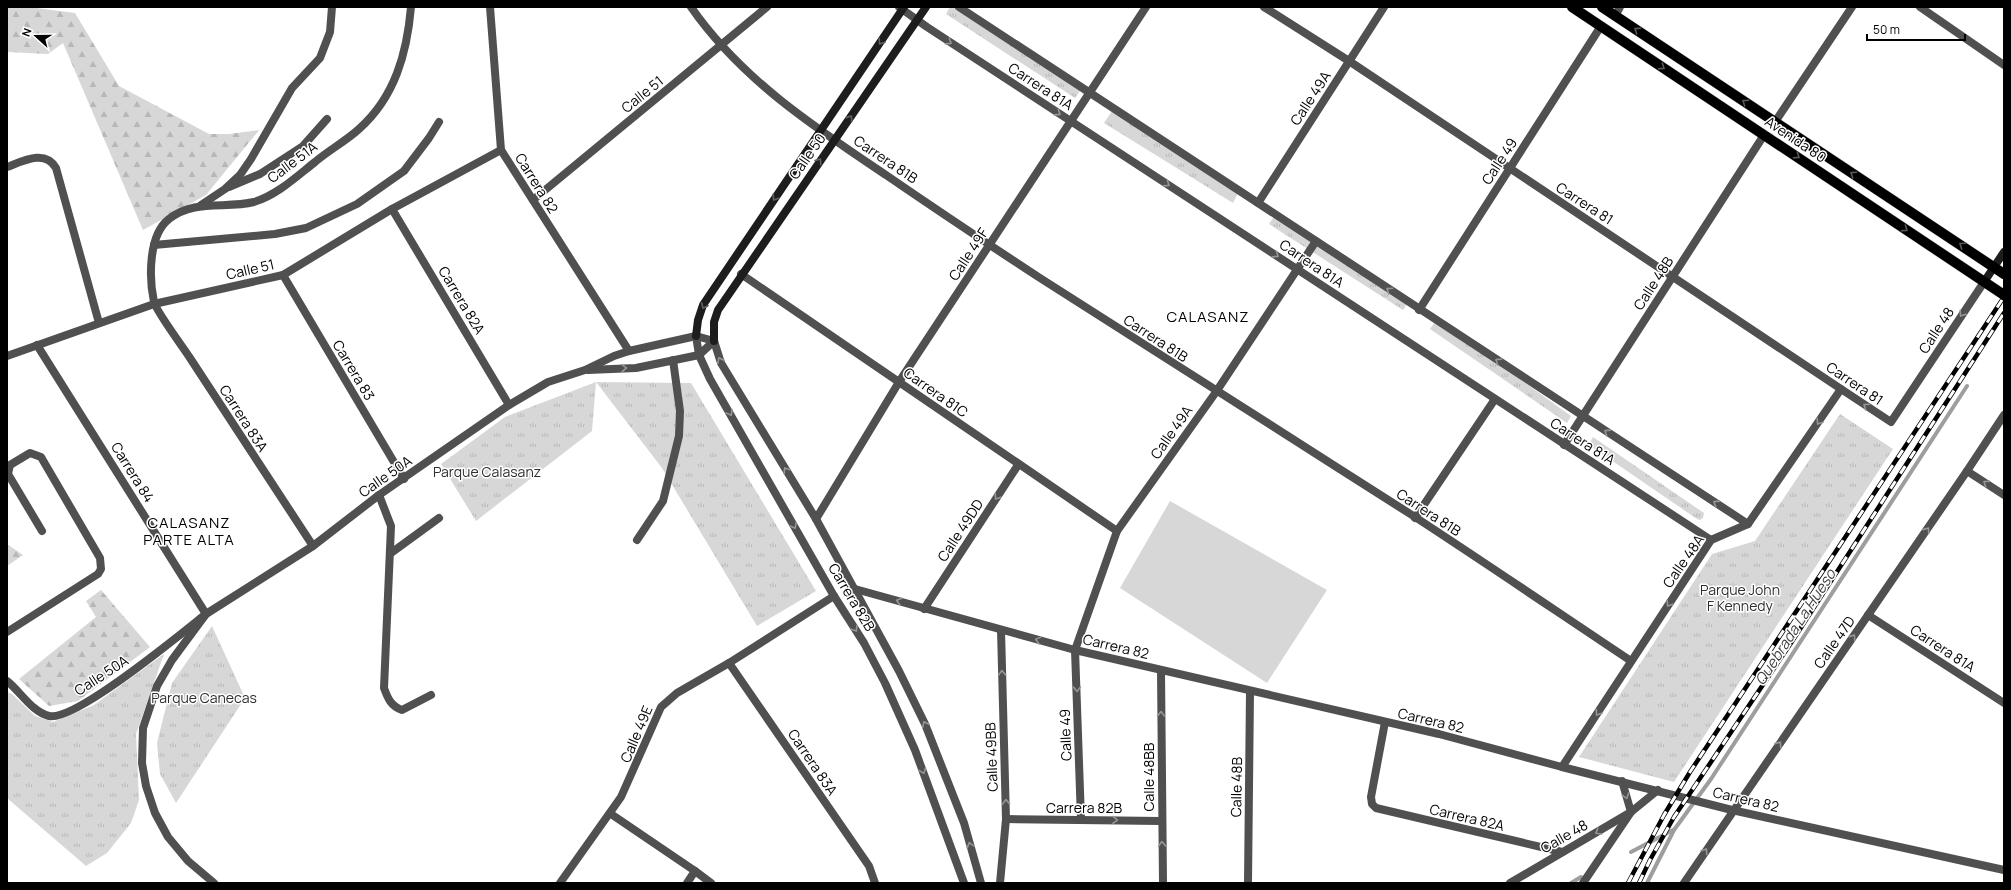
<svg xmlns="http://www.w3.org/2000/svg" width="2011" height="890" font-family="Manrope,sans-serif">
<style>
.grass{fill:url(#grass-tufts)}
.forest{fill:url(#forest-firs)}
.pitch{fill:#d7d7d7}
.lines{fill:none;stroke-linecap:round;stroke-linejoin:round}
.stream{stroke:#9e9e9e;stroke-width:4}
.primary-casing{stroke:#dbdbdb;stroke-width:11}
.minor{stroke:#505050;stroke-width:8}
.tertiary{stroke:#505050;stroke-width:8}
.secondary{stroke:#1d1d1d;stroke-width:8}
.primary{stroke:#000;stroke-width:10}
.rail-casing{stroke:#000;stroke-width:4.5}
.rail{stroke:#fff;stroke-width:3;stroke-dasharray:9;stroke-linecap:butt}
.oneway{stroke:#595959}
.oneway2{stroke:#616161}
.oneway3{stroke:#969696}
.labels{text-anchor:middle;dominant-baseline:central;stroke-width:3;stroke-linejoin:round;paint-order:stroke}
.street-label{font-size:14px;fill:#000;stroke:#fff}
.park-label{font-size:14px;fill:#2e2e2e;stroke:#fff}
.neighbourhood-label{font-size:15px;letter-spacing:1px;fill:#000;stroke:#fff}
.water-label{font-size:15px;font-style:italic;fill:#3f3f3f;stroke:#fff}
</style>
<defs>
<pattern id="grass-tufts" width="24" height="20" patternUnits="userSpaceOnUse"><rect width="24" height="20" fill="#d7d7d7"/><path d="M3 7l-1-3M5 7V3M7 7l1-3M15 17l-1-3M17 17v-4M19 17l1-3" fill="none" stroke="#b7b7b7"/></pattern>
<pattern id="forest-firs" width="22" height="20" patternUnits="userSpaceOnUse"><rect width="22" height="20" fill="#d7d7d7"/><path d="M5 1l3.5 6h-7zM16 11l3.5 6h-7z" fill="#b7b7b7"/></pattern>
</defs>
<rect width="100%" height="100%" fill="#fff"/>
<g class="grass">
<polygon points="950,7 954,7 1082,88 1075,98 946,14"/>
<polygon points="1112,111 1238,193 1233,203 1104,123"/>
<polygon points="1275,215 1409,301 1403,310 1269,224"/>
<polygon points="1437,319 1571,416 1567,423 1430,329"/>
<polygon points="596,382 592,431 476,521 441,464 505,417 596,382 691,383 816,591 757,626 662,468"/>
<polygon points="1840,414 1893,449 1674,782 1579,757 1712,554 1755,541"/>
<polygon points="1593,437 1704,513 1703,518 1700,520 1697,519 1592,447 1589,444"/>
<polygon points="212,626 245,698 176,803 160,774 157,743 172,683"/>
<polygon points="164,654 136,734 139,800 131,823 107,853 86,866 7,798 7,692 12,694 35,716 53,722 94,705"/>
</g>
<g class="forest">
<polygon points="7,7 29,7 75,13 119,86 209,134 229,134 259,130 206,195 143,230 63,43 48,54 7,52"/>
<polygon points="7,544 23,555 7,566"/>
<polygon points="101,590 150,647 78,701 49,706 19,679 96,617 86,601"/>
</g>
<polygon class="pitch" points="1170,501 1327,590 1267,683 1120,588"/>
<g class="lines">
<g class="stream">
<polyline points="1631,852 1673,830"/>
<polyline points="1571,883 1581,877"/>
<polyline points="1647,883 1674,830 1711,779 1967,386"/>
</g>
<defs>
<g id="primary">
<polyline points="1572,7 2004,295"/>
<polyline points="1602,7 2004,274"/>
</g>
</defs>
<use href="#primary" class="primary-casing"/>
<g class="minor">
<polyline points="490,7 501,150 629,351"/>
<path d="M 691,7 C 741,79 814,127 886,175 C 937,210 988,244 1040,278 C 1164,358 1290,437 1415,517 C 1487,564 1559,613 1631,661"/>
<polyline points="1264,7 1349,61 1841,389"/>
<polyline points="1920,7 2004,65"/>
<polyline points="1615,16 1620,7"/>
<polyline points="1775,122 1852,7"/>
<path d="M 7,167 C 23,161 45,149 56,168 L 99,323"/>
<polyline points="229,187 260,174 303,146 327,119"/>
<polyline points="533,200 767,7"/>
<polyline points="1258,203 1384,7"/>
<polyline points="201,205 225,189 240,175 251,159 292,88 320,58 330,32 332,7"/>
<polyline points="392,209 509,405"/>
<polyline points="154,245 275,234 306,228 357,204 404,171 429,138 439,122"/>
<polyline points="741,274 1117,531"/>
<polyline points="283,275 404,479"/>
<polyline points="1419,310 1601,26"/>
<polyline points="7,356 154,304 283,275 392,209 501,150"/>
<polyline points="588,370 636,368 699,355 714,341"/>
<polyline points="1564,445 1764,135"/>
<polyline points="1967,471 2004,495"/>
<path d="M 379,495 L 391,526 L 384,688 C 388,699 391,706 402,710 L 431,695"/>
<polyline points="1415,518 1495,399"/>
<polyline points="816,519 899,382 1146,7"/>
<polyline points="637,540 663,501 679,436 680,411 673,360"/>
<path d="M 313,546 C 272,483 231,420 190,358 C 183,347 156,311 154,302 C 149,279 148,235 169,219 C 194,199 225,209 254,202 C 277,195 296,177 315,162 C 329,150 346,141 359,129 C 395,97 407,53 411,7"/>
<polyline points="391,553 439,518"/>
<polyline points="855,589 1075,650 1439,734 1562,767"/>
<polyline points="924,609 1018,465"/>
<polyline points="1868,615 2004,703"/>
<polyline points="7,632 98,574 101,569 100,558 41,457 30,453 10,465 8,474 42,531"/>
<polyline points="729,663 869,866 875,883"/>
<polyline points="1161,671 1163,883"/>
<path d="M 7,681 C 20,691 32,712 49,716 C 75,722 182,633 206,614 L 37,345"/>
<polyline points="1385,722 1371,797 1372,804 1376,808 1562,852"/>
<polyline points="611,814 695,871 687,883"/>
<polyline points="1006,819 1161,821"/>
<polyline points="1081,819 1075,650 1117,531 1216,392 1316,241"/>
<polyline points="695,871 711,883"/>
<polyline points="214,883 188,861 168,837 155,813 146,786 142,763 143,728 157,686 172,660 206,614 313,546 379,495 509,405 548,382 585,370 614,356 629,351 696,336 714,341"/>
<polyline points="560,883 621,797 661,707 677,693 729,663 834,596"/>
<polyline points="1000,883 1006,819 1001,630"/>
<polyline points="1248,883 1250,691"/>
<polyline points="1510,883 1631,812 1622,781"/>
</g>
<g class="tertiary">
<polyline points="899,7 927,27 1711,540"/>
<polyline points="959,7 1748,524"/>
<polyline points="1984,282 1891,422 1841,389 1748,524 1711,540 1562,767 1732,810 2004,870"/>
<polyline points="696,336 699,355 710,379 834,596 864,643 885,683 915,750 964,883"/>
<polyline points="714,341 721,363 816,519 899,671 925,724 964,823 981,883"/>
<polyline points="1583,883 1631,812 1658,790"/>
<polyline points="1684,883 1967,471 2004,415"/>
</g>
<g class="secondary">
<polyline points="1984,282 2004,252"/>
<polyline points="696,336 698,320 703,305 904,7"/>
<polyline points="714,341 714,322 718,310 926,7"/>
</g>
<use href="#primary" class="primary"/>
<defs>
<g id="rail">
<polyline points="1628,883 1664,815 1690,772 2004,297"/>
<polyline points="1639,883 1650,860 1674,817 1791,643 2004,313"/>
</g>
</defs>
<use href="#rail" class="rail-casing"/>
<use href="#rail" class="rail"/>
</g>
<defs><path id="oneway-chevron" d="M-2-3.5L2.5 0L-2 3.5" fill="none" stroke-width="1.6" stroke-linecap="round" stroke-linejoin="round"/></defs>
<g class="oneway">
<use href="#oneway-chevron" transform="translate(1637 30) rotate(-146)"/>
<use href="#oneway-chevron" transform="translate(1662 67) rotate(34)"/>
<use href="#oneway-chevron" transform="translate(1745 102) rotate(-146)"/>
<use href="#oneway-chevron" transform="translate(1797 156) rotate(34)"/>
<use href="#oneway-chevron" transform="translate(1853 174) rotate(-146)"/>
<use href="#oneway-chevron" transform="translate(1905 229) rotate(34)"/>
<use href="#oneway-chevron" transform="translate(1962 245) rotate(-145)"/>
</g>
<g class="oneway2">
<use href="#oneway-chevron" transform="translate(881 42) rotate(124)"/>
<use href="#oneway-chevron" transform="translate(850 118) rotate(-55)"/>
<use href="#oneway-chevron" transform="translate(819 161) rotate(-55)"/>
<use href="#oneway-chevron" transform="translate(775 198) rotate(124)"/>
<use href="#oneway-chevron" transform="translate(704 306) rotate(115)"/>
</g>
<g class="oneway3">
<use href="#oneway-chevron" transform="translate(949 42) rotate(33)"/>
<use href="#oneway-chevron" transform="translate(1058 113) rotate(33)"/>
<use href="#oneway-chevron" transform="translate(1167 184) rotate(33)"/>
<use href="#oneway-chevron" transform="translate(1276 255) rotate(33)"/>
<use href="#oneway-chevron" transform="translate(1389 290) rotate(-146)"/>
<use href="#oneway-chevron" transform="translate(1962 314) rotate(124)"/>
<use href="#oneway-chevron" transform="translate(720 360) rotate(-116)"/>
<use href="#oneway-chevron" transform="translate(1498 361) rotate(-147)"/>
<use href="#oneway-chevron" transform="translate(624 368) rotate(-3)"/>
<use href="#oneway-chevron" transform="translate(1866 406) rotate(-146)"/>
<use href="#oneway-chevron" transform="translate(730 413) rotate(59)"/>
<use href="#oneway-chevron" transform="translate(1819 422) rotate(124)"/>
<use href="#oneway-chevron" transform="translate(1607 432) rotate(-147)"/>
<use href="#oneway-chevron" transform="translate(786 470) rotate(-122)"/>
<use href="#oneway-chevron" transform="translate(1986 483) rotate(-146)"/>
<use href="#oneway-chevron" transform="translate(997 497) rotate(123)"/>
<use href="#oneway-chevron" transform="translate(1716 503) rotate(-147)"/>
<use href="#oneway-chevron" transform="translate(794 526) rotate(60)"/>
<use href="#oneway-chevron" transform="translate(1927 530) rotate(-55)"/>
<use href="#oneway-chevron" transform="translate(899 601) rotate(-164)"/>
<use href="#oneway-chevron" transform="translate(1669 604) rotate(123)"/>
<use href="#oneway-chevron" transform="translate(855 629) rotate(58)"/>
<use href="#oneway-chevron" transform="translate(1853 637) rotate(-55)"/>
<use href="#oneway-chevron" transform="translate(1038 640) rotate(-165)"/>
<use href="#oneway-chevron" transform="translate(1002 673) rotate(-92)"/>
<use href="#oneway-chevron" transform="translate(1077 689) rotate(88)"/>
<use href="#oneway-chevron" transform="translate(1598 713) rotate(124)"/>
<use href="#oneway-chevron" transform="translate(1161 714) rotate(-90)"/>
<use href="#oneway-chevron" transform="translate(925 724) rotate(-115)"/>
<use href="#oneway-chevron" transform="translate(1779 744) rotate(-55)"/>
<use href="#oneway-chevron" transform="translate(923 771) rotate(70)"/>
<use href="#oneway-chevron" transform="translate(1626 796) rotate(72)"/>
<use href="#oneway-chevron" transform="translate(1006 802) rotate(-92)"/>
<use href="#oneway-chevron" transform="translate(1115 820) rotate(1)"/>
<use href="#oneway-chevron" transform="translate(1598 832) rotate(149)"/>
<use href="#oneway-chevron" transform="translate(1162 844) rotate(-92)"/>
<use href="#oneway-chevron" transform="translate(970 845) rotate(-105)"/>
<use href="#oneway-chevron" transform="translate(1705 851) rotate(-56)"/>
</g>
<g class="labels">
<g class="street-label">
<text transform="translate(1041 86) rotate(33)">Carrera 81A</text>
<text transform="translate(642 94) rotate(-39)">Calle 51</text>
<text transform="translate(1310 98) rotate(-57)">Calle 49A</text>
<text transform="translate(1796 139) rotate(34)">Avenida 80</text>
<text transform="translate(807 156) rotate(-55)">Calle 50</text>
<text transform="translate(886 159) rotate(34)">Carrera 81B</text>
<text transform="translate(1499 161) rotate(-57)">Calle 49</text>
<text transform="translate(292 162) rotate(-37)">Calle 51A</text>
<text transform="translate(537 183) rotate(58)">Carrera 82</text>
<text transform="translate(1585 203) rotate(33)">Carrera 81</text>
<text transform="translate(968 254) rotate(-57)">Calle 49F</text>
<text transform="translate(1312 263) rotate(34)">Carrera 81A</text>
<text transform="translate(250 269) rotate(-13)">Calle 51</text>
<text transform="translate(1653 283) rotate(-57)">Calle 48B</text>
<text transform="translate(462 300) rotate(59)">Carrera 82A</text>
<text transform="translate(1936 330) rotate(-57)">Calle 48</text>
<text transform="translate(1156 338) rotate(33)">Carrera 81B</text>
<text transform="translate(354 370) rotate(59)">Carrera 83</text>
<text transform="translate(1855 383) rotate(34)">Carrera 81</text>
<text transform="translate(936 392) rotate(35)">Carrera 81C</text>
<text transform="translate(244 418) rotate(57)">Carrera 83A</text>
<text transform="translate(1171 432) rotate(-55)">Calle 49A</text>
<text transform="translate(1583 441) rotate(33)">Carrera 81A</text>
<text transform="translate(133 472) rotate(58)">Carrera 84</text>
<text transform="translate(385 476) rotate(-35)">Calle 50A</text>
<text transform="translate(1429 512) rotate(33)">Carrera 81B</text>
<text transform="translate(960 530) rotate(-57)">Calle 49DD</text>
<text transform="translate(1683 561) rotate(-55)">Calle 48A</text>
<text transform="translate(852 597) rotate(59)">Carrera 82B</text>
<text transform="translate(1834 642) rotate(-55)">Calle 47D</text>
<text transform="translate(1116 646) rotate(13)">Carrera 82</text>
<text transform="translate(1943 648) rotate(33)">Carrera 81A</text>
<text transform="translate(101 675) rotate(-33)">Calle 50A</text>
<text transform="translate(1431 720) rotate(13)">Carrera 82</text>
<text transform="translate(636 734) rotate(-67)">Calle 49E</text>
<text transform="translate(1065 735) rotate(-92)">Calle 49</text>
<text transform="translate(991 757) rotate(-92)">Calle 49BB</text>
<text transform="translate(813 762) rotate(56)">Carrera 83A</text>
<text transform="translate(1148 777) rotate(-90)">Calle 48BB</text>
<text transform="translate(1236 787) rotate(-89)">Calle 48B</text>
<text transform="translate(1746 799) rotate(13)">Carrera 82</text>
<text x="1084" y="807">Carrera 82B</text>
<text transform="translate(1467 817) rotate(13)">Carrera 82A</text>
<text transform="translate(1564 836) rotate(-30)">Calle 48</text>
</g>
<g class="park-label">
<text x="487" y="471">Parque Calasanz</text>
<text x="1740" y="589">Parque John<tspan x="1740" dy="16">F Kennedy</tspan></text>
<text x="204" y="697">Parque Canecas</text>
</g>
<g class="neighbourhood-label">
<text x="1208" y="316">CALASANZ</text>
<text x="189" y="522">CALASANZ<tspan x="189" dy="17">PARTE ALTA</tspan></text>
</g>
<g class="water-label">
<text transform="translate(1795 627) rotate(-57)">Quebrada La Hueso</text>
</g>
</g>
<rect width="2011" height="890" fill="none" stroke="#000000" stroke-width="16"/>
<g transform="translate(36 36) rotate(291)" stroke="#ffffff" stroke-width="3" paint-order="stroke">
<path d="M0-3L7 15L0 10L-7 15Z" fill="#000000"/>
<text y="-6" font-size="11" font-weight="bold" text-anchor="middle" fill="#000000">N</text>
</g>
<path d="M1867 34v6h98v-6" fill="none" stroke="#000000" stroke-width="2"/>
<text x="1873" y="34" font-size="12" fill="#000000" stroke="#ffffff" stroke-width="3" paint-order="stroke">50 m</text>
</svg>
